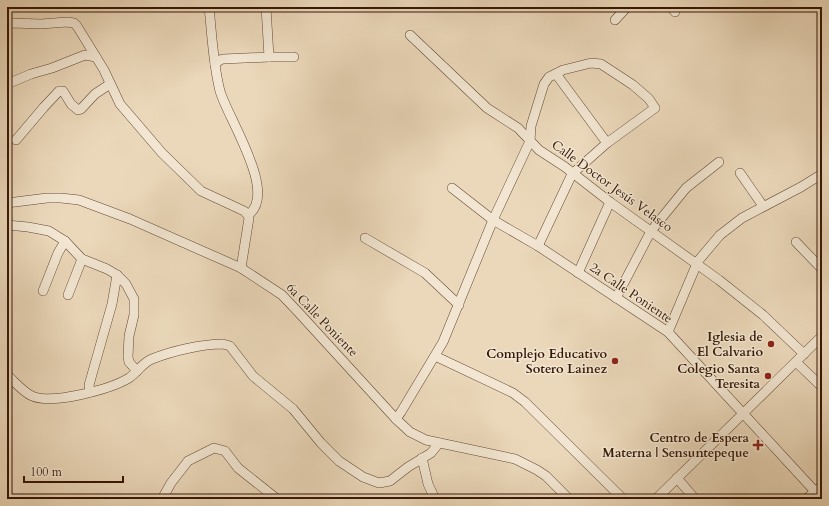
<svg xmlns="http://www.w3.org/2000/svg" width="829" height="506" font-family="Cardo,serif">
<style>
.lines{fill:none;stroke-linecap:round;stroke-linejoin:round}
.minor-casing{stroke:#634733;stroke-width:10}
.minor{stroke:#f2e6d2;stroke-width:9}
.poi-dot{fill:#8f2418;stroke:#f2e6d2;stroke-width:1.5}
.labels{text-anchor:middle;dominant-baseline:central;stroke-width:3;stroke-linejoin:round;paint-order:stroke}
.street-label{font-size:13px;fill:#361706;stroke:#f2e6d2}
.poi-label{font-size:13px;font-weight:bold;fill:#361706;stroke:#f2e6d2;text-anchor:end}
</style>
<rect width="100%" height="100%" fill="#ebd8ba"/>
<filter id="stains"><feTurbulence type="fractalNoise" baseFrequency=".005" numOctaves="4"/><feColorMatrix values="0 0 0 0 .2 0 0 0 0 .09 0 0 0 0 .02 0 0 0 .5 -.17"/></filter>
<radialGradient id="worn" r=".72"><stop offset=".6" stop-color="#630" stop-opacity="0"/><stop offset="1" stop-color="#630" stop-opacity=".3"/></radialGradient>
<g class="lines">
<defs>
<g id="minor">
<path d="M 209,7 C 212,35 213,64 220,91 C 227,117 279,194 248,215"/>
<polyline points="266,7 269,57"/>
<polyline points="671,7 675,12"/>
<polyline points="615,20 627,7"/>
<polyline points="7,24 12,23 41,24 67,22 74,23 77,26 104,70 120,104 162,153 201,191 244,211 248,215 249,218 241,268"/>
<polyline points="410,35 487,108 518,128 539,150 565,167 610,202 719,280 763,315 804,354"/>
<polyline points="215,64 220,60 223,59 269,57 294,57"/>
<polyline points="556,74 607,143"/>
<polyline points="7,84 31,74 52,68 85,55 96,57"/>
<polyline points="16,140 44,107 59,91 63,91 71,104 78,110 81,109 95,94 110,84"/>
<polyline points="740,173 763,206"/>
<polyline points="452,188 493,220 538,246 668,332 822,499"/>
<polyline points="7,203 47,198 61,198 79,200 130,219 241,268 282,295 299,313 396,419 410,432 426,440 515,459 537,470 546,476 569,499"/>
<polyline points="7,225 28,227 49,231 65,241 82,259 107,269 117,275 126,284 134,299 134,315 129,336 128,357 129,362 137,371"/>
<polyline points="365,238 425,273 459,305"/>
<polyline points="796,242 822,269"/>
<polyline points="578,273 610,202"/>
<polyline points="43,291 58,253 65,241"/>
<polyline points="68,295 82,259"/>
<polyline points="616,298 651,231 686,188 719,162"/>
<polyline points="668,332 698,261 720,235 742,218 801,187 822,174"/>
<polyline points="435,356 513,393 525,402 623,499"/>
<polyline points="796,362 822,387"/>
<path d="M 7,375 C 15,382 23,392 32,396 C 52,405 111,389 129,378 C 138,372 142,363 152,359 C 172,351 202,344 223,344 L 230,346 L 253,376 L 293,409 L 321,443 L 339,461 L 363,477 L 379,483 L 390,481 L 408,467 L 431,453 L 439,443"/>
<polyline points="90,392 89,385 112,304 117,275"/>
<polyline points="396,419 401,412 443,342 493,220 530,141 531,126 544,84 549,77 563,70 591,63 601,64 633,85 649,99 655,108 607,143 572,174 538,246"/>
<polyline points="422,458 428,484 435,499"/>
<polyline points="677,478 695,499"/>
<polyline points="162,499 171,483 188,461 214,448 225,451 238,468 277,499"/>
<polyline points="656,499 822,336"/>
<polyline points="806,499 822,486"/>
</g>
</defs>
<use href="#minor" class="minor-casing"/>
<use href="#minor" class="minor"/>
</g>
<g class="poi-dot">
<circle cx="771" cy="344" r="4"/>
<circle cx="615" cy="361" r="4"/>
<circle cx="768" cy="376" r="4"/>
<path d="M756 439h4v4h4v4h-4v4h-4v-4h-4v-4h4z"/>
</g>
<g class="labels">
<g class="street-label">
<text transform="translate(612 186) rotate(36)">Calle Doctor Jesús Velasco</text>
<text transform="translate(631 293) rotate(34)">2a Calle Poniente</text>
<text transform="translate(322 320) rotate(46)">6a Calle Poniente</text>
</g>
<g class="poi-label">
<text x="763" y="337">Iglesia de<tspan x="763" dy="15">El Calvario</tspan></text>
<text x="607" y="354">Complejo Educativo<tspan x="607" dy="15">Sotero Lainez</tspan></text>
<text x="760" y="369">Colegio Santa<tspan x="760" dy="15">Teresita</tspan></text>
<text x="749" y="438">Centro de Espera<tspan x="749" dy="15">Materna | Sensuntepeque</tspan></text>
</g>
</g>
<rect width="829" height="506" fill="none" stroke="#ebd8ba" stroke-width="24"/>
<rect x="8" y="8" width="813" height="490" fill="none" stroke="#361706" stroke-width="2"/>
<rect x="12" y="12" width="805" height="482" fill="none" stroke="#361706"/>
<path d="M24 476v6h99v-6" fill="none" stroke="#361706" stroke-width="2"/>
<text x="30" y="476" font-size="12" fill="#361706" stroke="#f2e6d2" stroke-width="3" paint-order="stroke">100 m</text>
<rect width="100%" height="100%" filter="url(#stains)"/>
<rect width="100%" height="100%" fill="url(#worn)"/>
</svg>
